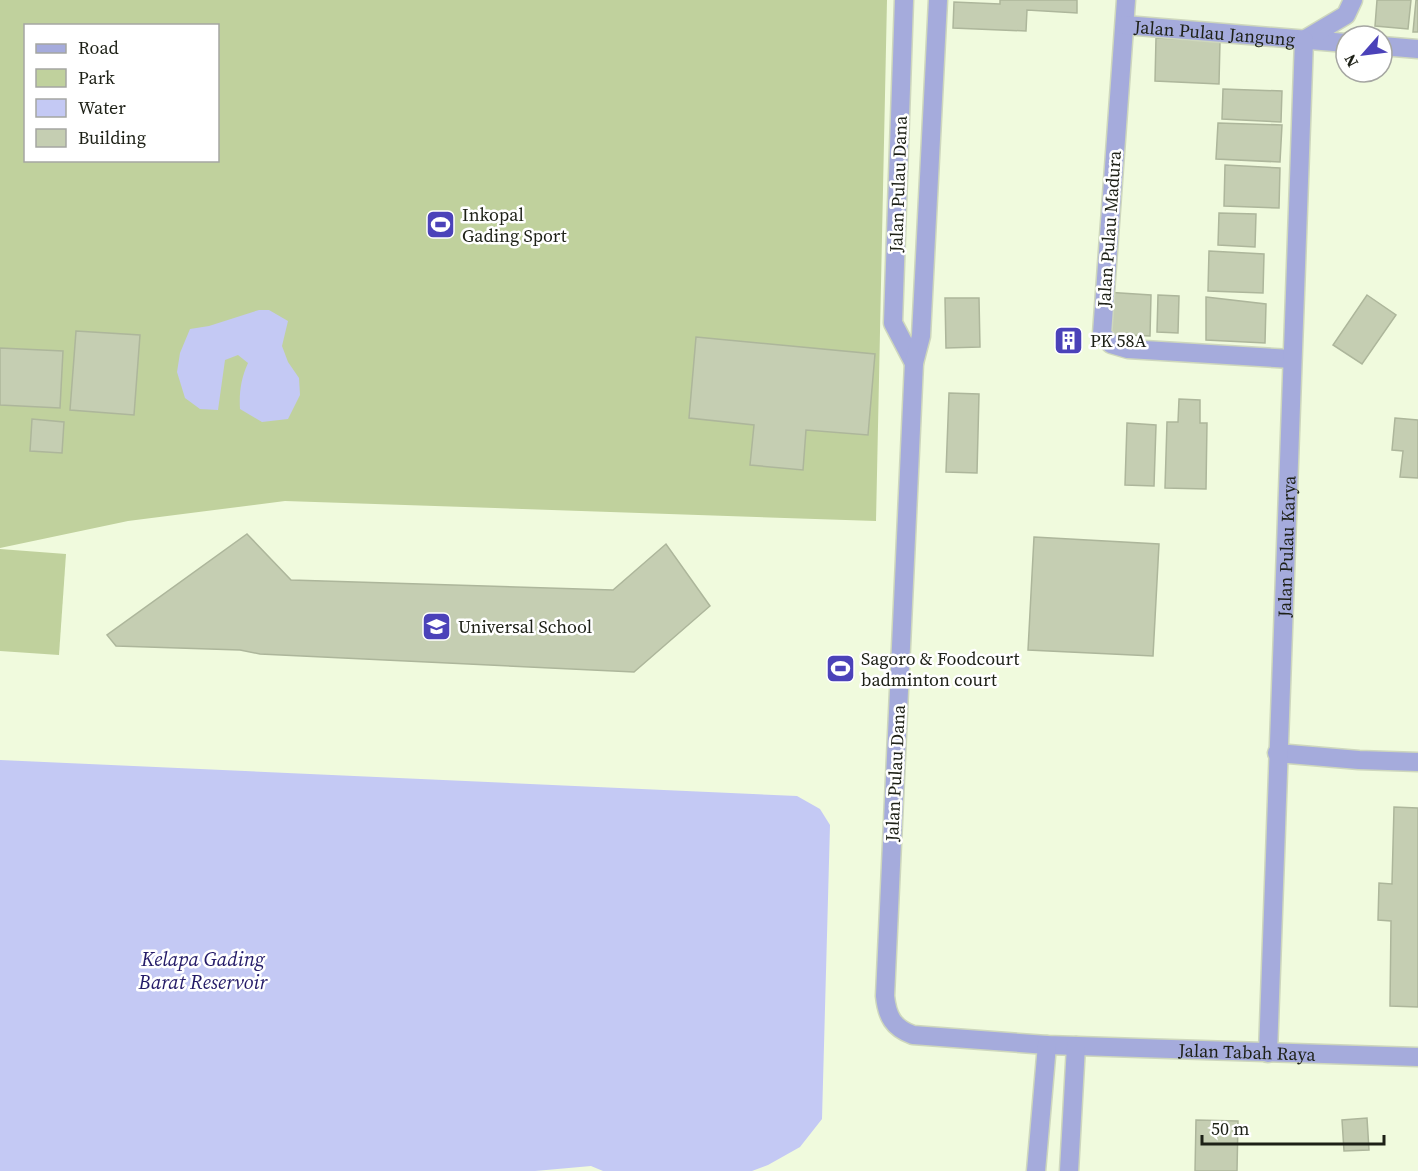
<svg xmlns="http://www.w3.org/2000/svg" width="1418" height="1171" font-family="'Source Serif 4',serif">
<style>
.green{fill:#c0d19d;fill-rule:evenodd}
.water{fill:#c4c9f4}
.building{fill:#c5ceb2;stroke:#adb69b;stroke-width:1.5}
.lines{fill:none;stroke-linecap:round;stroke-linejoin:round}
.minor-casing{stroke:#ced7bd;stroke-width:21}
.minor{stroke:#a5abdc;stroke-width:18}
.labels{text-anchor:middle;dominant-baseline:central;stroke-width:5;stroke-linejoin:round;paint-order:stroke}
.street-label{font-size:18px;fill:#1d2016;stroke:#fff}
.poi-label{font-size:18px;fill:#1d2016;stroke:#fff;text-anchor:start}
.water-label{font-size:20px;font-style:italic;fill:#231a67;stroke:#fff}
</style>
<rect width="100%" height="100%" fill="#f0fadd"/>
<g class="green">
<path d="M 0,0 L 887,0 L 876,521 L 285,501 L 128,521 L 0,548 ZM 26,26 L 218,26 L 218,160 L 26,160 Z"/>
<polygon points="0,549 66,554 59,655 0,651"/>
<polygon points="828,659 852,659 850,677 828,677"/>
</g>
<g class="water">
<path d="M 259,310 L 269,310 L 288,321 L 282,346 L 288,362 L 299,378 L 300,395 L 288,419 L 262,422 L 240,409 C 239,393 241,378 248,363 L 238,355 L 225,360 L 218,410 L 200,409 L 185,398 L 177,372 L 180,353 L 190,329 L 209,326 Z"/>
<polygon points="0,760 797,796 820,809 830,825 822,1119 800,1147 768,1165 752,1171 603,1171 591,1166 535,1171 0,1171"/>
</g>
<g class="building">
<polygon points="1000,0 1077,0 1077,13 1027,10 1026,31 953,28 954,2 1000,4"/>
<polygon points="1377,0 1411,0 1408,29 1375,26"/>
<polygon points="1416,0 1418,0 1418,32 1413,32"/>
<polygon points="1156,38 1220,41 1219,84 1155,81"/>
<polygon points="1223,89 1282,91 1281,122 1222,119"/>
<polygon points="1218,123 1282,125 1280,162 1216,159"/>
<polygon points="1225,165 1280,168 1279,208 1224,206"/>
<polygon points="1219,213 1256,214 1255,247 1218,245"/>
<polygon points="1209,251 1264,254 1263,293 1208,291"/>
<polygon points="1105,292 1151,295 1150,336 1103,334"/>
<polygon points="1158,295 1179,296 1178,333 1157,332"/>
<polygon points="1367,295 1396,315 1362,364 1333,345"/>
<polygon points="1206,297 1266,304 1265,343 1206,340"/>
<polygon points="945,298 979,298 980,347 946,348"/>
<polygon points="76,331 140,335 134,415 70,410"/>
<polygon points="1062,332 1077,333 1076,349 1061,348"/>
<polygon points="696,337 875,354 868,435 806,430 803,470 750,465 754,425 689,418"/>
<polygon points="0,348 63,351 60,408 0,405"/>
<polygon points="949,393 979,394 977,473 946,472"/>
<polygon points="1179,399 1200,400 1200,423 1207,423 1206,489 1165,488 1167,422 1178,422"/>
<polygon points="1395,418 1418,420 1418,478 1400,477 1403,451 1392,450"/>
<polygon points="32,419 64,422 62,453 30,451"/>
<polygon points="1127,423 1156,425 1154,486 1125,485"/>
<polygon points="247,534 291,580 613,590 666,544 710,606 634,672 260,654 240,650 116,646 107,635"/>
<polygon points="1034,537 1159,544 1153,656 1028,650"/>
<polygon points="1394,807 1418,808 1418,1007 1390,1006 1391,921 1378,920 1379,883 1392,884"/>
<polygon points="1367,1118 1369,1150 1344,1151 1342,1120"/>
<polygon points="1196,1120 1238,1121 1237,1171 1195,1171"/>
</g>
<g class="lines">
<defs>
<g id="minor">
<polyline points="904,0 893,323 914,363"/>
<path id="s1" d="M 938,0 L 921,336 L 914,363 L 885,996 C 887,1016 893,1028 913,1035 L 1047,1045 L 1418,1057"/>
<polyline points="1126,0 1102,334 1111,344 1128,349 1292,359"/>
<path id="s2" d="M 1125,25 L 1346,43"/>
<polyline points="1304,40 1346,15 1353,0"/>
<polyline points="1382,46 1418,49"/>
<polyline points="1277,753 1359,760 1418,762"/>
<path id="s3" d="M 1268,1053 L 1304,40"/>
<polyline points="1036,1171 1047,1045"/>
<polyline points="1069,1171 1076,1046"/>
</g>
</defs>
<use href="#minor" class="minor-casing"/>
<use href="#minor" class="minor"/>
</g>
<defs>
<symbol id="stadium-square" viewBox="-11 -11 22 22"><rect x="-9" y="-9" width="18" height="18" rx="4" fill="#4b42b9" stroke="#fff"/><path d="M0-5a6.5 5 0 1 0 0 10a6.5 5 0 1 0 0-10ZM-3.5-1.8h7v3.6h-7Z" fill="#fff"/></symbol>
<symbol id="building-square" viewBox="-11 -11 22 22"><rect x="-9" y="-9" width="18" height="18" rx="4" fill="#4b42b9" stroke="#fff"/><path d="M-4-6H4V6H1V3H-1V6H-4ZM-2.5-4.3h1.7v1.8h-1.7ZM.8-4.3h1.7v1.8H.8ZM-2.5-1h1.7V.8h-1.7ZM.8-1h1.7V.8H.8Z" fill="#fff"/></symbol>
<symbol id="school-square" viewBox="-11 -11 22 22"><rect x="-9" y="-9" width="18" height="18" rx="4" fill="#4b42b9" stroke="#fff"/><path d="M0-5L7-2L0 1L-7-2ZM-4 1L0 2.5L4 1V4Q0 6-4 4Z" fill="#fff"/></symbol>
</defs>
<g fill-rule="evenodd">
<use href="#stadium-square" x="424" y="208" width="33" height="33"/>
<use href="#building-square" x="1052" y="324" width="33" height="33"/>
<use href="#school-square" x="420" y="610" width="33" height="33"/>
<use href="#stadium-square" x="824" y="652" width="33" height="33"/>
</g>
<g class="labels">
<g class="street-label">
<text stroke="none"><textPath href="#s2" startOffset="90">Jalan Pulau Jangung</textPath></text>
<text transform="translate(898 184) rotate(-88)">Jalan Pulau Dana</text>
<text transform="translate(1109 229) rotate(-86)">Jalan Pulau Madura</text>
<text stroke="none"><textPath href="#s3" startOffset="507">Jalan Pulau Karya</textPath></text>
<text transform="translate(895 773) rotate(-87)">Jalan Pulau Dana</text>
<text stroke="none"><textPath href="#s1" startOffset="1384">Jalan Tabah Raya</textPath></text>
</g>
<g class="poi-label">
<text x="462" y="214">Inkopal<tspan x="462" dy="21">Gading Sport</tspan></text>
<text x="1090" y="340">PK 58A</text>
<text x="458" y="626">Universal School</text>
<text x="861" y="658">Sagoro &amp; Foodcourt<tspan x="861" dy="21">badminton court</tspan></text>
</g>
<g class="water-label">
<text x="203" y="959">Kelapa Gading<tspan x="203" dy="23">Barat Reservoir</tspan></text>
</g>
</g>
<rect x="24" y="24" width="195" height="138" fill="#ffffff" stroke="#a5a6a2" stroke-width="1.5"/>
<rect x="36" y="44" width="30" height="9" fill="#a5abdc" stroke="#a5a6a2" stroke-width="1.5"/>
<text x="78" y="54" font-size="18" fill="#1d2016">Road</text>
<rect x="36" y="69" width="30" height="18" fill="#c0d19d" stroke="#a5a6a2" stroke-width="1.5"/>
<text x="78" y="84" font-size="18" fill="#1d2016">Park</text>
<rect x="36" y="99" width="30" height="18" fill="#c4c9f4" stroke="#a5a6a2" stroke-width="1.5"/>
<text x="78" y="114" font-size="18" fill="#1d2016">Water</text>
<rect x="36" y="129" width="30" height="18" fill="#c5ceb2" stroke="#a5a6a2" stroke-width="1.5"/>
<text x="78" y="144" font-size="18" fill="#1d2016">Building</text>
<g transform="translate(1364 54) rotate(242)"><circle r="28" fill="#ffffff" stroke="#a5a6a2" stroke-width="1.5"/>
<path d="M0-4.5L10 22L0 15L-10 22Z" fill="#4b42b9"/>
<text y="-9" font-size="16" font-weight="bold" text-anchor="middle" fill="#1d2016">N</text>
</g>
<path d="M1202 1135v9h182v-9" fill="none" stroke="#1d2016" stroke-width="3"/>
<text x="1211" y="1135" font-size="18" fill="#1d2016" stroke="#ffffff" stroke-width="4.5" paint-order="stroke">50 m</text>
</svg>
